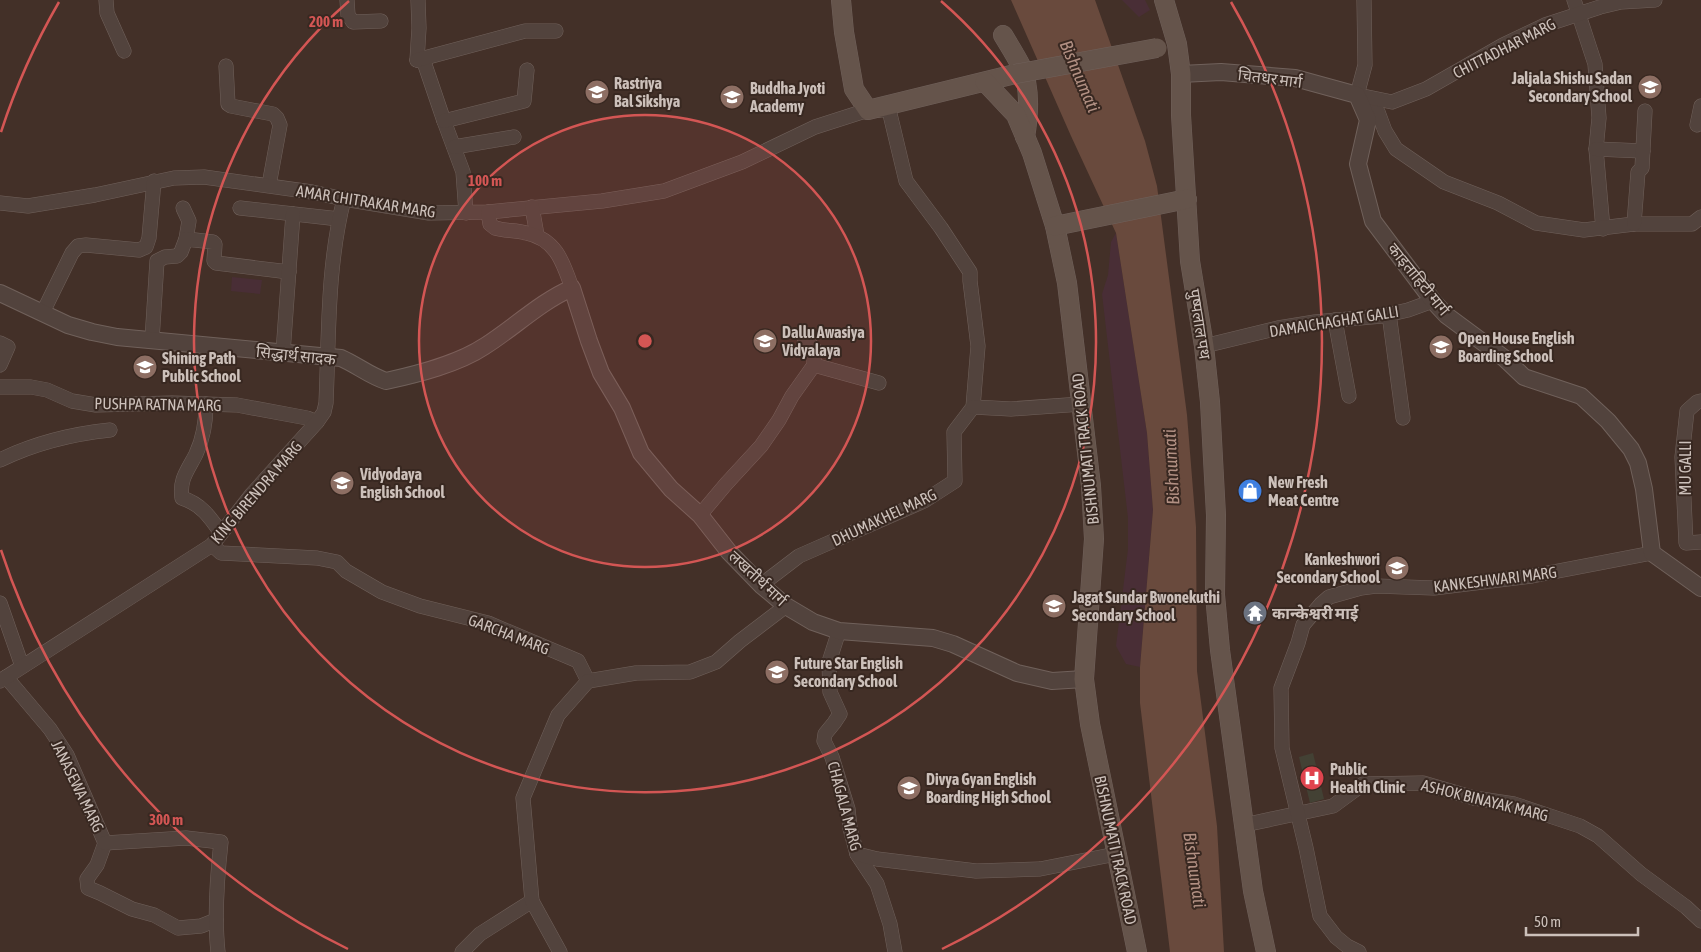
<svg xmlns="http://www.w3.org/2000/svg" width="1701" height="952" font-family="'Asap Condensed','Noto Sans Devanagari',sans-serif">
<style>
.medical{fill:#434134}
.green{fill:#492e36}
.water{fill:#694a3d}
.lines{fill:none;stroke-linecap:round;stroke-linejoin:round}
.minor-casing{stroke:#70615b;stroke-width:15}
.tertiary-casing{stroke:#70615b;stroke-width:18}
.secondary-casing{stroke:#70615b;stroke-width:20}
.minor{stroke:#52433d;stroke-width:14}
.tertiary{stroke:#52433d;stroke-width:16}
.secondary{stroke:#65544b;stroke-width:19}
.secondary-bridge-casing{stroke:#70615b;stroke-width:20;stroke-linecap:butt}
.secondary-bridge{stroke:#65544b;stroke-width:19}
.ring{fill:none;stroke:#d35654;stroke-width:2.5}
.labels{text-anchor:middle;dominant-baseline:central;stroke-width:4;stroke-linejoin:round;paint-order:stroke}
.street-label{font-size:16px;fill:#ccc0ba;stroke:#382821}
.poi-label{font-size:16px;font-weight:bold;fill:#ccc0ba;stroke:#382821;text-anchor:start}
.water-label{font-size:18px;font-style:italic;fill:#b29083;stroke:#382821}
.centre{fill:#d35654;stroke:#382821;stroke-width:2.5}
.ring-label{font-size:15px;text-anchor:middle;font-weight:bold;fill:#d35654;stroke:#382821;stroke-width:4;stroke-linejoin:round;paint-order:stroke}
</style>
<rect width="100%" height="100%" fill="#433028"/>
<polygon class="medical" points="1313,753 1324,799 1310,803 1299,757"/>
<g class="green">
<polygon points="1122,0 1145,0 1150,10 1139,17"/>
<polygon points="1116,233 1147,433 1153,510 1140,667 1126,664 1116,646 1128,549 1128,518 1102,294 1108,275 1111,242"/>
<polygon points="232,277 262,280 260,294 231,291"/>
</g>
<polygon class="water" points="1011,0 1095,0 1145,141 1157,186 1187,415 1196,527 1197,671 1217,826 1224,952 1170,952 1140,703 1140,667 1153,510 1147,433 1116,233 1071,136"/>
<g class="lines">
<defs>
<g id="minor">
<polyline points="106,0 107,13 124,51"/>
<polyline points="347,0 348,15 353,22 381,21"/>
<polyline points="418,0 419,28 417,60 424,62 444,121 463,172 466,213"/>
<polyline points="1574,0 1595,64 1599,118 1596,149 1603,229"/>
<polyline points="417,60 525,31 556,31"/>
<polyline points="226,66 228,104 231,106 273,114 277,118 280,125 269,185"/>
<polyline points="1357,95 1378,112 1385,131 1396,149 1444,182 1498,203 1536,223 1584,230 1634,224 1692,224 1701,217"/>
<polyline points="1357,95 1365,65 1364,0"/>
<polyline points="1358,95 1392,102 1426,89 1503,45 1545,25 1600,7 1621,2 1655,0"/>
<polyline points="444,121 524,101 527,70"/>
<polyline points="1697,125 1701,106"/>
<polyline points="454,147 514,137"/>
<polyline points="1596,149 1643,151"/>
<polyline points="0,203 28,206 95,195 174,178 204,177 312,192 344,199 429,213 488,212 602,201 664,191 742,162 815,127 868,110 889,110 906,181 941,228 970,272 970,281 978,346 973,407 954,432 955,481 924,501 799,556 761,585"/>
<polyline points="532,207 537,235"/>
<polyline points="183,208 189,221 186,239"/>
<polyline points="240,208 339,219"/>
<path d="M 488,212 L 490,224 L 495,228 C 505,231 516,230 526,233 C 556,239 563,262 572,288"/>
<polyline points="1634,224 1638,172 1642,168 1645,111"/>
<polyline points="43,312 72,253 78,246 86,245 139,250 146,247 149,238 154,181"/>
<polyline points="1389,314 1403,418"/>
<polyline points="1335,320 1349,396"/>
<polyline points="152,340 157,261 165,257 177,256 181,252 186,239 213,242 215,244 214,261 216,263 289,272"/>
<polyline points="0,343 8,347 0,365"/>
<polyline points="1204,346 1278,328 1315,322 1382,316 1408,310 1433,301"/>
<polyline points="283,353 293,214"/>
<polyline points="814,365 879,383"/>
<polyline points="0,387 31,387 47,390 72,401 96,405 172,403 237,405 307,418 317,422"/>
<polyline points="1701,401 1697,402 1687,411 1682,457 1686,543 1701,542"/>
<path d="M 206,404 C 206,421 203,439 196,454 C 188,470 179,479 182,498 C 201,504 210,517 221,533"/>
<polyline points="973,407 1011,409 1081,404"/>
<path d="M 0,460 C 35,443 71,434 110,430"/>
<polyline points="700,515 726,484 761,446 779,420 792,396 814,365 814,348 804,338"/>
<polyline points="212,545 221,553 317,558 337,562 346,571 382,592 420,606 488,623 578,661 588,681 636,673 690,672 716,662 740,641 786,606"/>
<polyline points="0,603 22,666"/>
<polyline points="839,631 829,662 830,692 840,714 834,723 825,734 824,741 832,757 848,809 850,828 857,854 877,884 890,924 895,952"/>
<polyline points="6,677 50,729 67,755 105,843 97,865 87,879 88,888 100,893 132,909 154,915 178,928 201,926 216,920"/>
<path d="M 0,681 L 212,545 L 252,494 L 317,422 L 324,412 L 326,403 C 329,335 327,266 344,199"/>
<polyline points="1244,825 1333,806 1363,784 1423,783 1474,798 1514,804 1580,826 1598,836 1641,874 1686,907 1701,921"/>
<path d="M 105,843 L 186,838 L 221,842 C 217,878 214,915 218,952"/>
<polyline points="857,854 877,859 976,871 1040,869 1116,854"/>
<polyline points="462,952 480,934 532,901"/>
<polyline points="560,952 532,901 523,798 558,715 588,681"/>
<polyline points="1359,952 1347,946 1336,937 1320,916 1306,848 1282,748 1281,688 1298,643 1303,625 1321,604 1329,597 1361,588 1376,586 1434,588 1532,576 1652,553"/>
</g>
<g id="tertiary">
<polyline points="1181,74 1221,72 1295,78 1357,95 1368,120 1358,164 1373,221 1433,301 1446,315 1504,358 1524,377 1581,396 1608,421 1631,449 1638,463 1644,489 1652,553 1701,588"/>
<path d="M 0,293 L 68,325 L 92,332 L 117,337 L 341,358 C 357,365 370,376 386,381 C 418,374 458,364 485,346 C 515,327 540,302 572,288 L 589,341 L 601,373 L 622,408 L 641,453 L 671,489 L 700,515 L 729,552 L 761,585 L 786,606 L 813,622 L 839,631 L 933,638 L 953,644 L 1017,673 L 1052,681 L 1084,679"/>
</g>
<g id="secondary">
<polyline points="841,0 844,32 854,89 868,110 1015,74"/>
<polyline points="1164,0 1177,44 1181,74 1181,115 1190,261 1204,346 1210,402 1216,515 1215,595 1220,650 1253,891 1266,952"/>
<path d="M 1003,35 C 1009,45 1016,56 1021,66 C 1031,88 1029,114 1025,137"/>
<polyline points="985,82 1016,115 1032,153 1055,226 1067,283 1091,486 1094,539 1084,679 1090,724 1137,952"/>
<polyline points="1055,226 1187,199"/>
</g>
</defs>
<use href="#minor" class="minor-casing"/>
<use href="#tertiary" class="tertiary-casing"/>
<use href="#secondary" class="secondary-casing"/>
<use href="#minor" class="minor"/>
<use href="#tertiary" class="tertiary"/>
<use href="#secondary" class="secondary"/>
<defs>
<polyline id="secondary-bridge" points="1015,74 1157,48"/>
</defs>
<use href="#secondary-bridge" class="secondary-bridge-casing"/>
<use href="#secondary-bridge" class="secondary-bridge"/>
</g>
<circle cx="645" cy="341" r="226" fill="#d35654" fill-opacity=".12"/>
<g class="ring">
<circle cx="645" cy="341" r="226"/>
<path d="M941 1A451 451 0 1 1 349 1"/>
<path d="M348 949A677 677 0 0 1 1 550M1 132A677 677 0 0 1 59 2M1231 2A677 677 0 0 1 942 949"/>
</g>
<defs>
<symbol id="school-disc" viewBox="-11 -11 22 22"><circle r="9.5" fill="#8d6e63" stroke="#382821"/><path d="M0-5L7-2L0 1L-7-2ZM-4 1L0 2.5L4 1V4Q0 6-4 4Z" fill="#fff"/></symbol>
<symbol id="shop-disc" viewBox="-11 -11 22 22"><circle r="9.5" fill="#3f7fe0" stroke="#382821"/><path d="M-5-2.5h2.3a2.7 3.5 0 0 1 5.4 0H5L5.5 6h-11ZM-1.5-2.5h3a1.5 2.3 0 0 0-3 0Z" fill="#fff"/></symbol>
<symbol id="temple-disc" viewBox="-11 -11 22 22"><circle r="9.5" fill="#6b7280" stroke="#382821"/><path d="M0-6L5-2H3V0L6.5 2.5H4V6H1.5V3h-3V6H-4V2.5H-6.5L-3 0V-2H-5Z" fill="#fff"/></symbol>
<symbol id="hospital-disc" viewBox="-11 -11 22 22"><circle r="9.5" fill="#e0444e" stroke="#382821"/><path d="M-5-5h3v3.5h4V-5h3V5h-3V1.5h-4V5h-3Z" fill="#fff"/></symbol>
</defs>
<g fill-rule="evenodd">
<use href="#school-disc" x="1636" y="73" width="28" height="28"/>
<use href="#school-disc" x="583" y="78" width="28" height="28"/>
<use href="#school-disc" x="718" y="83" width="28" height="28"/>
<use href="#school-disc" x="751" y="327" width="28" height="28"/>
<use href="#school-disc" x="1427" y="333" width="28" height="28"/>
<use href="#school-disc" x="131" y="353" width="28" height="28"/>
<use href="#school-disc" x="328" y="469" width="28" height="28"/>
<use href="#shop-disc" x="1236" y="477" width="28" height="28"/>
<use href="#school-disc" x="1383" y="554" width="28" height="28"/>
<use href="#school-disc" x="1040" y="592" width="28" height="28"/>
<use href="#temple-disc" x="1241" y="599" width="28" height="28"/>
<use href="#school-disc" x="763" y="658" width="28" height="28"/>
<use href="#hospital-disc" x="1298" y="764" width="28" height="28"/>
<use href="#school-disc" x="895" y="774" width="28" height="28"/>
</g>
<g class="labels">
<g class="street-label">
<text transform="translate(1504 48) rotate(-27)">CHITTADHAR MARG</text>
<text transform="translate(1270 78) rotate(7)">चितधर मार्ग</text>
<text transform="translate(366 201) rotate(9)">AMAR CHITRAKAR MARG</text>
<text transform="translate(1419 279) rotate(51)">काइताहिटी मार्ग</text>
<text transform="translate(1334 321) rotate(-9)">DAMAICHAGHAT GALLI</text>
<text transform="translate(1200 324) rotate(81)">पुष्पलाल पथ</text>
<text transform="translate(296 355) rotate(6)">सिद्धार्थ सादक</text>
<text transform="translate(158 404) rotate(1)">PUSHPA RATNA MARG</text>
<text transform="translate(1085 449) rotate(-96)">BISHNUMATI TRACK ROAD</text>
<text transform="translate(1685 468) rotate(-90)">MU GALLI</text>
<text transform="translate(256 492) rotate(-49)">KING BIRENDRA MARG</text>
<text transform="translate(884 517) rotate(-25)">DHUMAKHEL MARG</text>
<text transform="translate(758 578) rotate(43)">लखतीर्थ मार्ग</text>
<text transform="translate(1495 579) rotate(-7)">KANKESHWARI MARG</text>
<text transform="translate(509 634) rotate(21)">GARCHA MARG</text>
<text transform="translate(78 786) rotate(64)">JANASEWA MARG</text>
<text transform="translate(1485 800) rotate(14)">ASHOK BINAYAK MARG</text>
<text transform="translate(845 806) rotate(75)">CHAGALA MARG</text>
<text transform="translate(1116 850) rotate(78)">BISHNUMATI TRACK ROAD</text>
</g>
<g class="poi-label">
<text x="1632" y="78" text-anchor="end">Jaljala Shishu Sadan<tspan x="1632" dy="18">Secondary School</tspan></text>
<text x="614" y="83">Rastriya<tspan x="614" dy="18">Bal Sikshya</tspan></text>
<text x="750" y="88">Buddha Jyoti<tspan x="750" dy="18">Academy</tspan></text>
<text x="782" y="332">Dallu Awasiya<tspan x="782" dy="18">Vidyalaya</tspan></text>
<text x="1458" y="338">Open House English<tspan x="1458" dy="18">Boarding School</tspan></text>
<text x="162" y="358">Shining Path<tspan x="162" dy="18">Public School</tspan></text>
<text x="360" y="474">Vidyodaya<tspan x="360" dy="18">English School</tspan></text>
<text x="1268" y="482">New Fresh<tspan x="1268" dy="18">Meat Centre</tspan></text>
<text x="1380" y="559" text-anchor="end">Kankeshwori<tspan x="1380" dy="18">Secondary School</tspan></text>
<text x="1072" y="597">Jagat Sundar Bwonekuthi<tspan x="1072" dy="18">Secondary School</tspan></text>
<text x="1272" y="613">कान्केश्वरी माई</text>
<text x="794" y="663">Future Star English<tspan x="794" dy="18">Secondary School</tspan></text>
<text x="1330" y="769">Public<tspan x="1330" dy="18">Health Clinic</tspan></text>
<text x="926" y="779">Divya Gyan English<tspan x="926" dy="18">Boarding High School</tspan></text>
</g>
<g class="water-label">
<text transform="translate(1080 76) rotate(67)">Bishnumati</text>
<text transform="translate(1171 467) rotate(-93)">Bishnumati</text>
<text transform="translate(1195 870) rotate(82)">Bishnumati</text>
</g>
</g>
<circle cx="645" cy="341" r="8" class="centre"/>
<g class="ring-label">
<text x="326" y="27">200 m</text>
<text x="485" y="186">100 m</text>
<text x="166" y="825">300 m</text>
</g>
<path d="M1526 927v8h112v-8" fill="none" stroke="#ccc0ba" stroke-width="2.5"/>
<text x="1534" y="927" font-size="15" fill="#ccc0ba" stroke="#382821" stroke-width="4" paint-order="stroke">50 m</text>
</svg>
